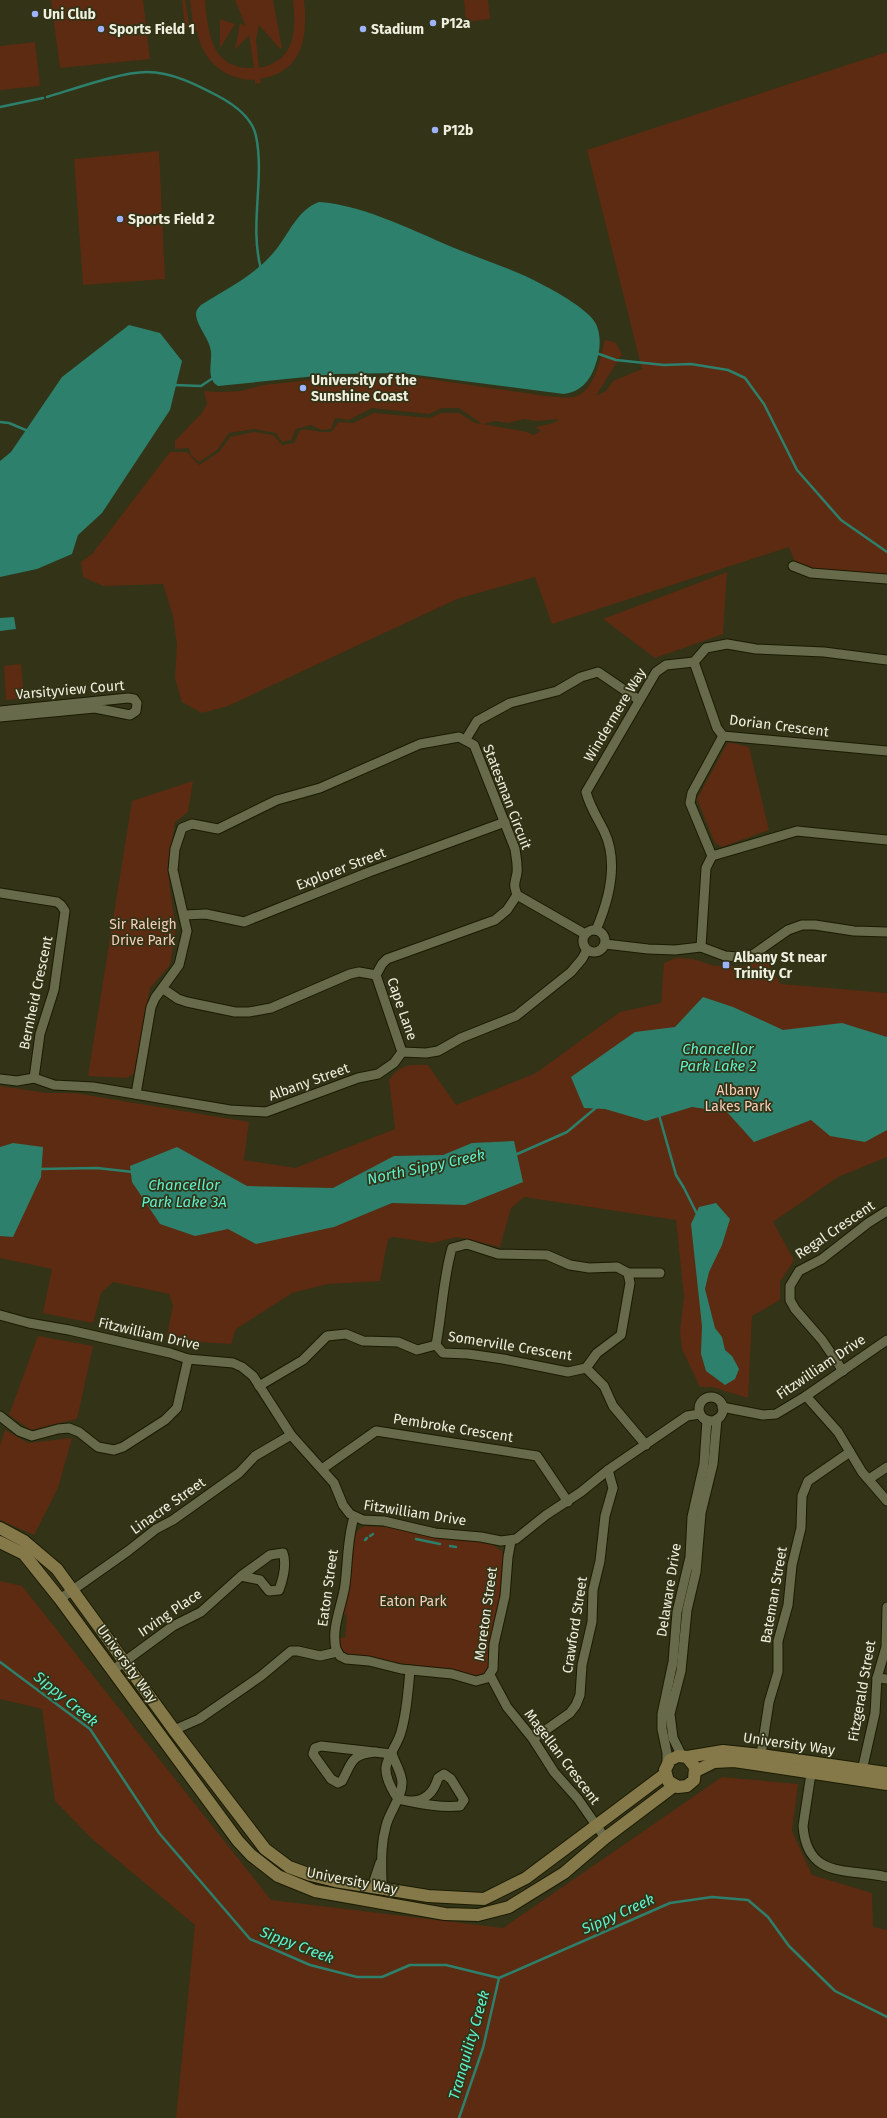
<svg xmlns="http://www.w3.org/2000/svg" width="887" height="2118" font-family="'Fira Sans',sans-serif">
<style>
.green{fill:#5d2b11;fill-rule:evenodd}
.water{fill:#2d806c}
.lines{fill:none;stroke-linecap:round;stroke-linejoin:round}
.stream{stroke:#2d806c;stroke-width:2.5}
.street-casing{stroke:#1a1b01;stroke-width:11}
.secondary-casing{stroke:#1a1b01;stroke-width:14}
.street{stroke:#686a4c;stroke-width:9}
.secondary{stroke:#857849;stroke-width:12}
.poi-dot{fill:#9db4fd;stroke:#323317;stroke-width:1.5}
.labels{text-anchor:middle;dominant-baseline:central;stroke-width:3.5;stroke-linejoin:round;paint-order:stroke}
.poi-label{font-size:14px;font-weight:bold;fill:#eeefde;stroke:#323317;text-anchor:start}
.street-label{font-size:14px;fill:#eeefde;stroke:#323317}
.park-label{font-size:14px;fill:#f8cebb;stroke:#323317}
.water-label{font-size:15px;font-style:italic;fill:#5df1ce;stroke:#323317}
</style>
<rect width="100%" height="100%" fill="#323317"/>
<g class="green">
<polygon points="51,0 143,0 150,59 60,68"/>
<polygon points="182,0 185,0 190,28 185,29"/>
<path d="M 190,0 L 205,0 C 208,32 211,70 254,68 L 249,35 L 235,50 L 240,23 L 246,27 L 235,0 L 273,0 L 282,48 L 280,49 L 259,25 L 256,40 L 259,68 C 296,61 296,30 293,0 L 304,0 C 308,36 304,72 260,79 L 261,83 L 255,84 L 255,80 C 225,80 202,61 197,31 L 194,32 Z"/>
<polygon points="464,0 488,0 490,19 466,22"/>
<polygon points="220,19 235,24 221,47 220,46"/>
<polygon points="35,42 40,86 0,90 0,46"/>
<path d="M 887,52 L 887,575 L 814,570 L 795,562 L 789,547 L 552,624 L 535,577 L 457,599 L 228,706 L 202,713 L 182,702 L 175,678 L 177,645 L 173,616 L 163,584 L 103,586 L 83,577 L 81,562 L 92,554 L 170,452 L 187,452 L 199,465 L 219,452 L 230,437 L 254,432 L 273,435 L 282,445 L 294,443 L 300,430 C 311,429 320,433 331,432 L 339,422 L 353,423 L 374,413 L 430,418 L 441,413 L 459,413 L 475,423 L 482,424 L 459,408 L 442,408 L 429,414 L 372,408 L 349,420 L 335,418 L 331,429 L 321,430 L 311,425 L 296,429 L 291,440 L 282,442 L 276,433 L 254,429 L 229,433 L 217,450 L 199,462 L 191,455 L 189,448 L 175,449 L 175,441 L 201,414 L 207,404 L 204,391 L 219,392 L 241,391 L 264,385 L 328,378 L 408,376 L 554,397 C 560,397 568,398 574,397 C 595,392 600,358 605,340 L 615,342 L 622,354 L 596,396 L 606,391 L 613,381 L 642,369 L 587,150 ZM 524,419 L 536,421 L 559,419 L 554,423 L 535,427 L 541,431 L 533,435 L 527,432 L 483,424 L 495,421 L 508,423 Z"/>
<polygon points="159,151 165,279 83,285 74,159"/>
<polygon points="727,572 723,634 655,658 603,619"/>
<polygon points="21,664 24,698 6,700 4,666"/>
<polygon points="728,742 749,747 769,830 722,847 715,843 697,799"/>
<polygon points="193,781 188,812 175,822 168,863 170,891 176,928 170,965 150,988 134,1074 126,1078 88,1076 132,801"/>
<path d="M 676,958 L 693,959 L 715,966 L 743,966 L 766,960 L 781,984 L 887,993 L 887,1157 L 838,1177 L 773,1222 L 794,1260 L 780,1282 L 780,1300 L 752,1316 L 748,1398 L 712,1387 L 700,1387 L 682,1349 L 680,1331 L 684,1297 L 676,1220 L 524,1197 L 511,1208 L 500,1247 L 457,1237 L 432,1243 L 393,1237 L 388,1239 L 380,1281 L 328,1284 L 292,1293 L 236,1329 L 231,1344 L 166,1340 L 173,1306 L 169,1294 L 113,1282 L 101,1293 L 93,1323 L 43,1313 L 52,1269 L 0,1258 L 0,1086 L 47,1093 L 75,1093 L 249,1122 L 244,1160 L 295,1168 L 395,1129 L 389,1080 C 401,1064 409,1064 428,1065 L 456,1105 L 536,1073 L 620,1012 L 661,1003 L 664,963 Z"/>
<polygon points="38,1336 93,1346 77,1419 31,1430 9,1415"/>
<polygon points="5,1430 28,1443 72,1438 58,1488 34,1535 0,1520 0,1445"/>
<polygon points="365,1526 387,1527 436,1538 481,1541 493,1545 502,1551 504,1556 503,1581 490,1667 484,1675 476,1677 349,1656 341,1651 339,1637 345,1638 347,1615 341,1613 354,1538 358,1530"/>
<polygon points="0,1581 22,1586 271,1900 503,1928 722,1777 798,1784 792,1831 812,1875 872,1893 873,1927 887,1930 887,2118 176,2118 195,1925 91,1838 55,1801 42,1709 0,1699"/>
</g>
<g class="water">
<path d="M 319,202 C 366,205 419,234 462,251 C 489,262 518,271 543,285 C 557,292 589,310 596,324 C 602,337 600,353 595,366 C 590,381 580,392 564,394 L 401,373 L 336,374 L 218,386 C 206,379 212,364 211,352 C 210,339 197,327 196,315 C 196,310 198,308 201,305 C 228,288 259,273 278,247 C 290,231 299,209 319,202 Z"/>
<polygon points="129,325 160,333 182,361 170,410 102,513 78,535 72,554 37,569 0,577 0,461 11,452 62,377"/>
<polygon points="14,617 16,629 0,631 0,618"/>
<polygon points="703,997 733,1007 783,1030 842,1023 887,1037 887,1130 865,1142 830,1136 811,1120 754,1142 727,1112 692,1107 646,1121 605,1109 584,1108 571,1077 635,1032 675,1027"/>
<polygon points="514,1141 523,1182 465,1205 392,1203 334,1227 256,1244 228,1229 195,1236 160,1224 132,1182 130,1166 177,1147 247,1186 333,1188 394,1156 443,1155 472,1143"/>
<polygon points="13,1143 43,1147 41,1177 13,1237 0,1236 0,1147"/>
<polygon points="716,1203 730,1219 722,1245 709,1272 705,1289 715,1328 722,1337 725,1350 732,1356 739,1369 735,1379 725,1385 706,1371 701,1354 702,1326 691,1224 699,1207"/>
</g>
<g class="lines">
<g class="stream">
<path d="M 47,97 C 74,89 121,72 147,72 C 172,72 197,85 218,96 C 235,105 252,117 256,136 C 265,179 249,225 261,269"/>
<polyline points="0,107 43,98"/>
<polyline points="596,353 616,360 664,365 691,364 728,370 745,378 764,404 797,470 841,520 887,552"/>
<polyline points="174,385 201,386 213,378"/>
<polyline points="0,422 9,423 28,431"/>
<polyline points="659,1115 676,1175 684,1188 698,1216"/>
<polyline points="515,1155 567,1132 598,1106"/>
<polyline points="39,1169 97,1168 133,1172"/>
<polyline points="370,1536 373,1534"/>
<polyline points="416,1539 440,1544"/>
<polyline points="365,1540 367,1538"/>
<polyline points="450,1546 456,1547"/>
<polyline points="494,1584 496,1572"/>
<polyline points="492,1600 493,1587"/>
<polyline points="0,1662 90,1729 159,1833 250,1939 310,1965 357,1977 382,1977 410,1965 446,1965 499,1978 670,1903 712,1897 748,1900 768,1917 789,1946 835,1991 887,2017"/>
<polyline points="459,2118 483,2048 499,1978"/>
</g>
<defs>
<g id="street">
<polyline points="793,566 811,573 887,579"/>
<polyline points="694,662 717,728 723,736 887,751"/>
<polyline points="0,711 128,698 134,699 137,703 136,711 130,715 95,708 0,717"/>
<polyline points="466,739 477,721 510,703 557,691 581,677 598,672 639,700"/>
<polyline points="712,856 690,803 692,793 723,736"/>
<polyline points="0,893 57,902 61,905 65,911 54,990 40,1034 34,1078"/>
<polyline points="517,895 585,934"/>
<polyline points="184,915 206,914 244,922 369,872 505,822"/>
<circle cx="594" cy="941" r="11"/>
<path d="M 596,930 C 609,900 619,862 604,831 C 597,817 590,807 586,792 L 656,672 L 666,665 L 694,662 L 706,648 L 727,644 L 756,649 L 824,652 L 887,660"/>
<polyline points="605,944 648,949 675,950 701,947 725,956 738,957 754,954 788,930 802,925 815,925 854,931 887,932"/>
<polyline points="701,947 706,868 712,856 797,831 887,840"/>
<polyline points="376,975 402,1052"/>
<polyline points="0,1079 17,1081 34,1078 54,1085 93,1087 230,1110 266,1112 358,1078 378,1074 394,1063 402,1052 426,1053 438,1051 461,1038 516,1016 571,972 582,959 587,950"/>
<path d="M 136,1094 L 151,1007 L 155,998 L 179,965 L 187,931 L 173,870 L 175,849 L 182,828 L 192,824 L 218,829 L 277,800 L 320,788 L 420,744 L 459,737 L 474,745 L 515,849 C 516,857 518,865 517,873 C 515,884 513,883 517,895 L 507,910 L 495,920 L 387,959 L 382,964 L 376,975 L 359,972 L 350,974 L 271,1008 L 249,1012 L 235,1012 L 187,1002 L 178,999 L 162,988"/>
<polyline points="628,1273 660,1273"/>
<polyline points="0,1315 29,1323 69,1330 170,1353 188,1359 233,1363 242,1367 253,1376 291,1435 334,1483 343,1505 350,1514 363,1520 384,1521 435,1533 481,1537 501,1541 516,1539 546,1515 581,1492 608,1470 687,1416 700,1414"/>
<path d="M 436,1345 C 442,1313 443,1279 452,1248 L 467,1244 L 498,1254 L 547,1255 L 570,1265 L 589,1268 L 617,1267 L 628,1273 L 630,1283 L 621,1335 L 597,1353 L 586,1368"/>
<polyline points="436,1345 443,1353 468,1354 503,1359 568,1372 586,1368"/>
<polyline points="586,1368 604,1386 613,1406 646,1445"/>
<polyline points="843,1371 822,1340 795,1309 790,1300 790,1286 799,1271 822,1259 868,1223 887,1211"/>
<polyline points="259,1386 303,1360 327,1336 346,1334 363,1341 398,1342 417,1350 436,1345"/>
<polyline points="806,1396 838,1432 862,1472 887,1501"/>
<circle cx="711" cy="1409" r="12"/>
<polyline points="722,1407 763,1415 776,1414 806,1396 887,1340"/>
<polyline points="0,1416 19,1431 32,1436 58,1429 69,1428 79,1432 98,1447 114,1450 123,1447 165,1420 177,1408 188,1359"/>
<polyline points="322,1469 376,1431 537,1456 568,1502"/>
<polyline points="869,1479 887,1467"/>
<path d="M 354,1517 C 347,1540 348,1562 345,1585 C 342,1606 331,1627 336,1649 L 340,1656 L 346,1659 L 369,1661 L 401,1669 L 452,1674 L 476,1681 L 487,1678 L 493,1669 L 494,1644 L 505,1596 L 508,1557 L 511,1541"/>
<polyline points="60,1599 128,1551 156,1529 173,1520 239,1473 255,1456 291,1435"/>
<path d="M 113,1670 L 173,1626 L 201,1612 L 241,1576 L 270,1555 L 283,1553 C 287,1564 283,1579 279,1590 L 269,1591 L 260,1580 L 241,1576"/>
<polyline points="490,1675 507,1707 533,1739 554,1772 578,1799 605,1838"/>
<polyline points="877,1678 887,1679"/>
<polyline points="174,1730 199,1719 261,1676 291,1651 298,1651 320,1656 337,1652"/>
<polyline points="533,1739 570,1713 576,1705 580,1695 582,1665 592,1622 593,1590 600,1561 605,1516 613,1488 608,1470"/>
<path d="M 376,1752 C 350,1754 352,1763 342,1781 L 338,1783 L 331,1779 L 313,1754 L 315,1748 L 321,1746 L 392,1754"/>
<polyline points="682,1756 673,1738 670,1714 681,1671 687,1610 696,1572 701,1513 713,1464 717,1419"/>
<polyline points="760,1761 769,1702 778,1672 778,1641 788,1605 792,1565 801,1528 802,1496 808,1481 850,1452"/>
<polyline points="667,1763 667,1753 662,1729 662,1714 673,1662 677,1612 690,1557 692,1517 704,1464 707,1420"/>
<path d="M 812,1767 L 803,1826 C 807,1880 849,1868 887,1877"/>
<polyline points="861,1775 875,1713 877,1678 886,1647 887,1607"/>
<path d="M 409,1801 C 425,1802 434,1792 438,1778 L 444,1774 L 451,1779 L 464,1800 L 460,1806 C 439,1808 418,1803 398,1799 C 392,1790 385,1777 386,1767 C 388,1755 398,1744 401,1732 C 407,1712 408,1691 410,1670"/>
<polyline points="372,1887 380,1863"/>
<path d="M 382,1888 C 382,1867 380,1847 386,1826 C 389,1812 402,1798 402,1783 C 402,1773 395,1763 392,1754"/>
</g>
<g id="secondary">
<polyline points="0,1528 24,1541 57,1569 174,1730 265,1849 289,1867 311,1875 335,1881 428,1896 484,1899 526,1878 665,1774"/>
<polyline points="0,1542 24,1554 60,1599 238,1841 251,1855 278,1876 315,1891 445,1914 478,1915 509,1907 564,1873 605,1838 674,1786"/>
<polyline points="687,1757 695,1767 694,1780 687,1786 678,1787 668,1781 665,1770 670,1760 678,1756 687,1757 723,1751 761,1755 887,1773"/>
<polyline points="696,1771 714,1762 734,1761 887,1784"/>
</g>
</defs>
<use href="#street" class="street-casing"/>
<use href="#secondary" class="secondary-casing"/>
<use href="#street" class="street"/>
<use href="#secondary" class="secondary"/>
</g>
<g class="poi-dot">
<circle cx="35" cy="14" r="4"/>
<circle cx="433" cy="23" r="4"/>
<circle cx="101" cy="29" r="4"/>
<circle cx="363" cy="29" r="4"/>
<circle cx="435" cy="130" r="4"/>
<circle cx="120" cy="219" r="4"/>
<circle cx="303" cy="388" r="4"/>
<rect x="722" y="961" width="8" height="8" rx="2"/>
</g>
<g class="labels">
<g class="poi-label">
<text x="43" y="14">Uni Club</text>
<text x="441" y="23">P12a</text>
<text x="109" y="29">Sports Field 1</text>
<text x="371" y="29">Stadium</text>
<text x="443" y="130">P12b</text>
<text x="128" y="219">Sports Field 2</text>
<text x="311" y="380">University of the<tspan x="311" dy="16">Sunshine Coast</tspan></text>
<text x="734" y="957">Albany St near<tspan x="734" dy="16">Trinity Cr</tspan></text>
</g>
<g class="street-label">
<text transform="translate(70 690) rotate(-5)">Varsityview Court</text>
<text transform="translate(615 715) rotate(-59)">Windermere Way</text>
<text transform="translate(779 726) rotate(7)">Dorian Crescent</text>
<text transform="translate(507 797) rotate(69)">Statesman Circuit</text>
<text transform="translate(341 869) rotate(-21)">Explorer Street</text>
<text transform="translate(36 993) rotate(-78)">Bernheid Crescent</text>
<text transform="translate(402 1009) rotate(71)">Cape Lane</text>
<text transform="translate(309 1082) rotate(-20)">Albany Street</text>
<text transform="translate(835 1230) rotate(-34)">Regal Crescent</text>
<text transform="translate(149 1334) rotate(13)">Fitzwilliam Drive</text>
<text transform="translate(510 1346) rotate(9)">Somerville Crescent</text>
<text transform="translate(821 1367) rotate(-34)">Fitzwilliam Drive</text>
<text transform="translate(453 1428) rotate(9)">Pembroke Crescent</text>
<text transform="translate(168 1506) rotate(-35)">Linacre Street</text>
<text transform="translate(415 1513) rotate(9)">Fitzwilliam Drive</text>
<text transform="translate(328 1588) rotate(-82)">Eaton Street</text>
<text transform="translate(669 1590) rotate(-81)">Delaware Drive</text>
<text transform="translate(774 1595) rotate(-80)">Bateman Street</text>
<text transform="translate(170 1613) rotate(-34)">Irving Place</text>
<text transform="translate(486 1614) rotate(-82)">Moreton Street</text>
<text transform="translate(575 1625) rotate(-81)">Crawford Street</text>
<text transform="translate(127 1664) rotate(54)">University Way</text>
<text transform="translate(862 1691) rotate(-80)">Fitzgerald Street</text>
<text transform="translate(789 1744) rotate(8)">University Way</text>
<text transform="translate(562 1757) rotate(53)">Magellan Crescent</text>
<text transform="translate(352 1881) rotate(11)">University Way</text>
</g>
<g class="park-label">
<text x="143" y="924">Sir Raleigh<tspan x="143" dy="16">Drive Park</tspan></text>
<text x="738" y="1090">Albany<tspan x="738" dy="16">Lakes Park</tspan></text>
<text x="413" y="1601">Eaton Park</text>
</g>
<g class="water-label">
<text x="718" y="1049">Chancellor<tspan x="718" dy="17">Park Lake 2</tspan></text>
<text transform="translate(426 1167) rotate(-12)">North Sippy Creek</text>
<text x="184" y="1185">Chancellor<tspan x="184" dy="17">Park Lake 3A</tspan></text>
<text transform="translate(66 1699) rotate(39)">Sippy Creek</text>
<text transform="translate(618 1914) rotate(-24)">Sippy Creek</text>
<text transform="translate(297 1945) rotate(21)">Sippy Creek</text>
<text transform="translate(469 2045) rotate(-74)">Tranquility Creek</text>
</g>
</g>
</svg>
